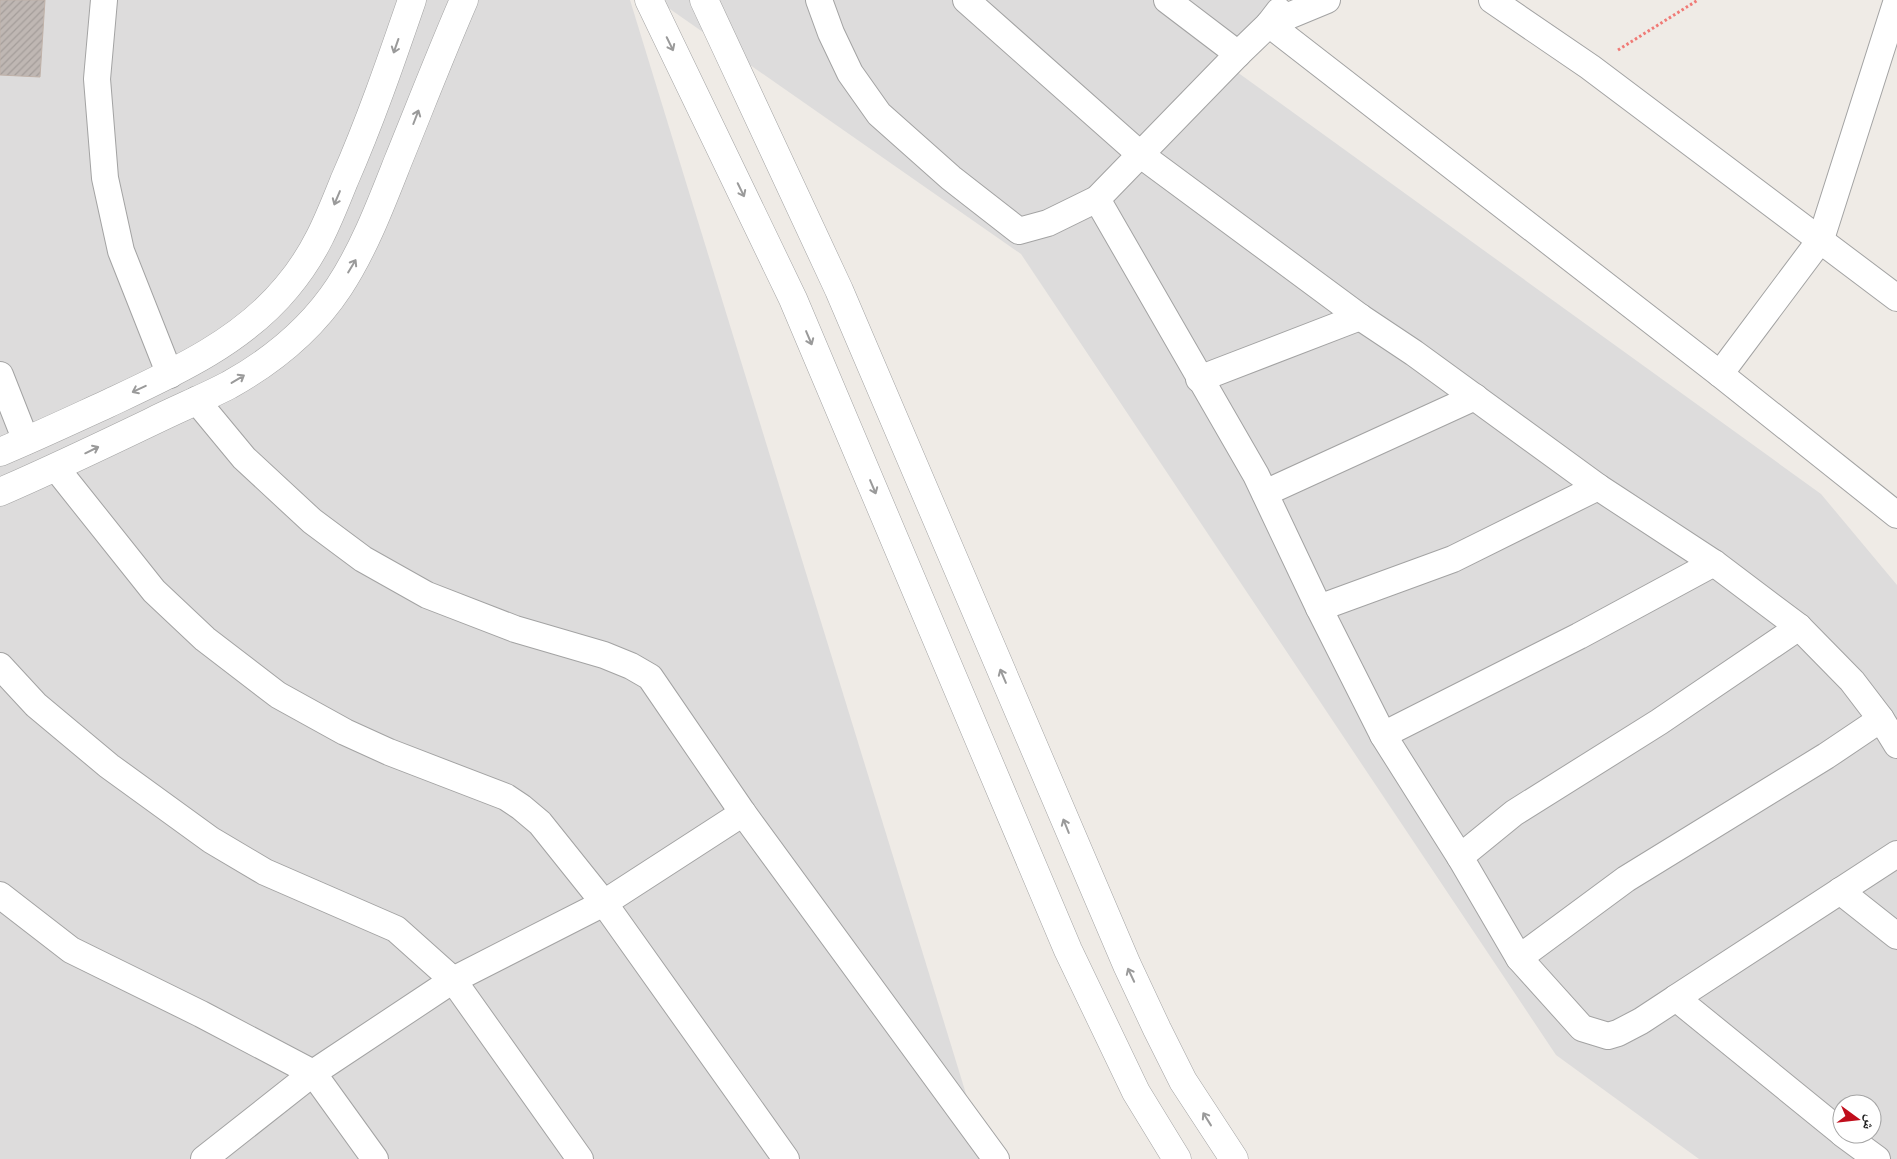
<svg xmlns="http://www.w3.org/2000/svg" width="1897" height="1159" font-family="'IBM Plex Sans','Noto Naskh Arabic',sans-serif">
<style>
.residential{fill:#dddcdc;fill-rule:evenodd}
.building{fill:url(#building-hatch);stroke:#c0b2a9}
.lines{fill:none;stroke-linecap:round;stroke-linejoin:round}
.minor-casing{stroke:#a3a3a3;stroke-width:28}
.tertiary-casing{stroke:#a3a3a3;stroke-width:29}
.path{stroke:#f07a76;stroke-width:3;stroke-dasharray:2.5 2.5;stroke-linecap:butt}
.minor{stroke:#fff;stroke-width:26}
.tertiary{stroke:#fff;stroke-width:28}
.oneway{stroke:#9a9a9a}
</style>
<defs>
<pattern id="building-hatch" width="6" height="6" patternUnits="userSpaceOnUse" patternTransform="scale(1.25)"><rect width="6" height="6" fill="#bfb7b3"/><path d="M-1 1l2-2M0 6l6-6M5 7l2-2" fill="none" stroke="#a49d9a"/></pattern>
</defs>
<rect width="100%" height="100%" fill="#efebe6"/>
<g class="residential">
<polygon points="0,0 630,0 986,1159 0,1159"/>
<path d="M 657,0 L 1287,0 L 1237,72 L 1821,494 L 1897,585 L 1897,1159 L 1699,1159 L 1556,1055 L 1021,254 ZM 1842,1104 L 1872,1104 L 1872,1134 L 1842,1134 Z"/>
</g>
<polygon class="building" points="0,0 45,0 40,77 0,75"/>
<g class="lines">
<defs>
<g id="minor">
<polyline points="104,0 97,79 105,178 121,251 170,375"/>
<polyline points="819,0 831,33 850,73 879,114 951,178 1019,231 1048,223 1097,199 1238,54 1269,24 1279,11"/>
<polyline points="966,0 1141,155 1360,317 1414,353 1598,487 1714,563 1799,627 1852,681 1881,719 1897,745"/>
<polyline points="1167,0 1238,54"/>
<polyline points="1327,0 1269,24 1720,374 1897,515"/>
<polyline points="1492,0 1590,67 1897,298"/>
<polyline points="1097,199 1256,475 1319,608 1383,735 1460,857"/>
<polyline points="1720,374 1821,239 1897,0"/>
<polyline points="0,375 26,441"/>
<polyline points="1199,379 1360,317"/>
<polyline points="196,400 244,458 312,521 363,559 427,595 515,629 604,655 631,666 650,677 743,813 996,1159"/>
<polyline points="56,468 154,591 205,639 278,695 345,732 389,752 506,797 521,807 540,823 604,903 786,1159"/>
<polyline points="1265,493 1475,397"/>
<polyline points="1319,608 1453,559 1598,487"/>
<polyline points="0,666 36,705 109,766 211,840 265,872 396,929 453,980 580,1159"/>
<polyline points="1383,735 1579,636 1714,563"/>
<polyline points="1840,891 1897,936"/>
<polyline points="0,895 71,950 201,1014 313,1073 375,1159"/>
<polyline points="1519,958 1626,879 1826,756 1881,719"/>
<polyline points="1676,998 1641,1021 1618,1033 1608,1036 1582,1028 1519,958 1460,857 1514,813 1659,722 1799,627"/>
<polyline points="1842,1133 1676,998 1897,854"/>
<polyline points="1843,1134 1877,1159"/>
<polyline points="204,1159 313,1073 453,980 604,903 743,813"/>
</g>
<g id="tertiary">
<polyline points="649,0 793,299 1068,950 1136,1092 1177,1159"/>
<polyline points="704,0 839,290 1127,965 1157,1029 1183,1081 1234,1159"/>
<path d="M 0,452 C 36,437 72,420 107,404 C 171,374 241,343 287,287 C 315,254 328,221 344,181 C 370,122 391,61 412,0"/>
<path d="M 0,492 C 51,470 101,446 151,422 C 177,409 204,398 229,385 C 272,361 312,328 339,287 C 364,249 381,204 398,161 C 420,107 441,53 464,0"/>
</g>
</defs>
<use href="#minor" class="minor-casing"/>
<use href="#tertiary" class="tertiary-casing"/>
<polyline class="path" points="1618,50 1698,0"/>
<use href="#minor" class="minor"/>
<use href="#tertiary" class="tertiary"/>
</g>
<defs><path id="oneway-shaft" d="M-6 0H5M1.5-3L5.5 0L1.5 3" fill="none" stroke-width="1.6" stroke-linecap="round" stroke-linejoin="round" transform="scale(1.25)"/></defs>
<g class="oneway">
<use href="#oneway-shaft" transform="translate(670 44) rotate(64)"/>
<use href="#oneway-shaft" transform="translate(396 46) rotate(109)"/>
<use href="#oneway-shaft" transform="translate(416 117) rotate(-69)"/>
<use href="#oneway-shaft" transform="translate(741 190) rotate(64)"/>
<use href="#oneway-shaft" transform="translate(337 198) rotate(113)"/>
<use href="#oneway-shaft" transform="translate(352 266) rotate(-59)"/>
<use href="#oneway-shaft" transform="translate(809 338) rotate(67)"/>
<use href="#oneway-shaft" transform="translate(238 379) rotate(-31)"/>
<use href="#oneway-shaft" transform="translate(139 389) rotate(155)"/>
<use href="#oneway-shaft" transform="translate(92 450) rotate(-26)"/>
<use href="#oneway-shaft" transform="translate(873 487) rotate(67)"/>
<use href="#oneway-shaft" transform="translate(1003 676) rotate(-113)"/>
<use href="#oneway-shaft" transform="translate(1066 826) rotate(-112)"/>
<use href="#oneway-shaft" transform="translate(1131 975) rotate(-115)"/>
<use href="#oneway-shaft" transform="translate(1207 1119) rotate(-122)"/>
</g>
<g transform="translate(1857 1119) rotate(105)"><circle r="24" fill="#ffffff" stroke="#a5a5a5"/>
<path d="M0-4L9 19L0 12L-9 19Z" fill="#c00e1c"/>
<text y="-8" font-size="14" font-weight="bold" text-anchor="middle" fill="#1f1f1f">ش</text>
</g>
</svg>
